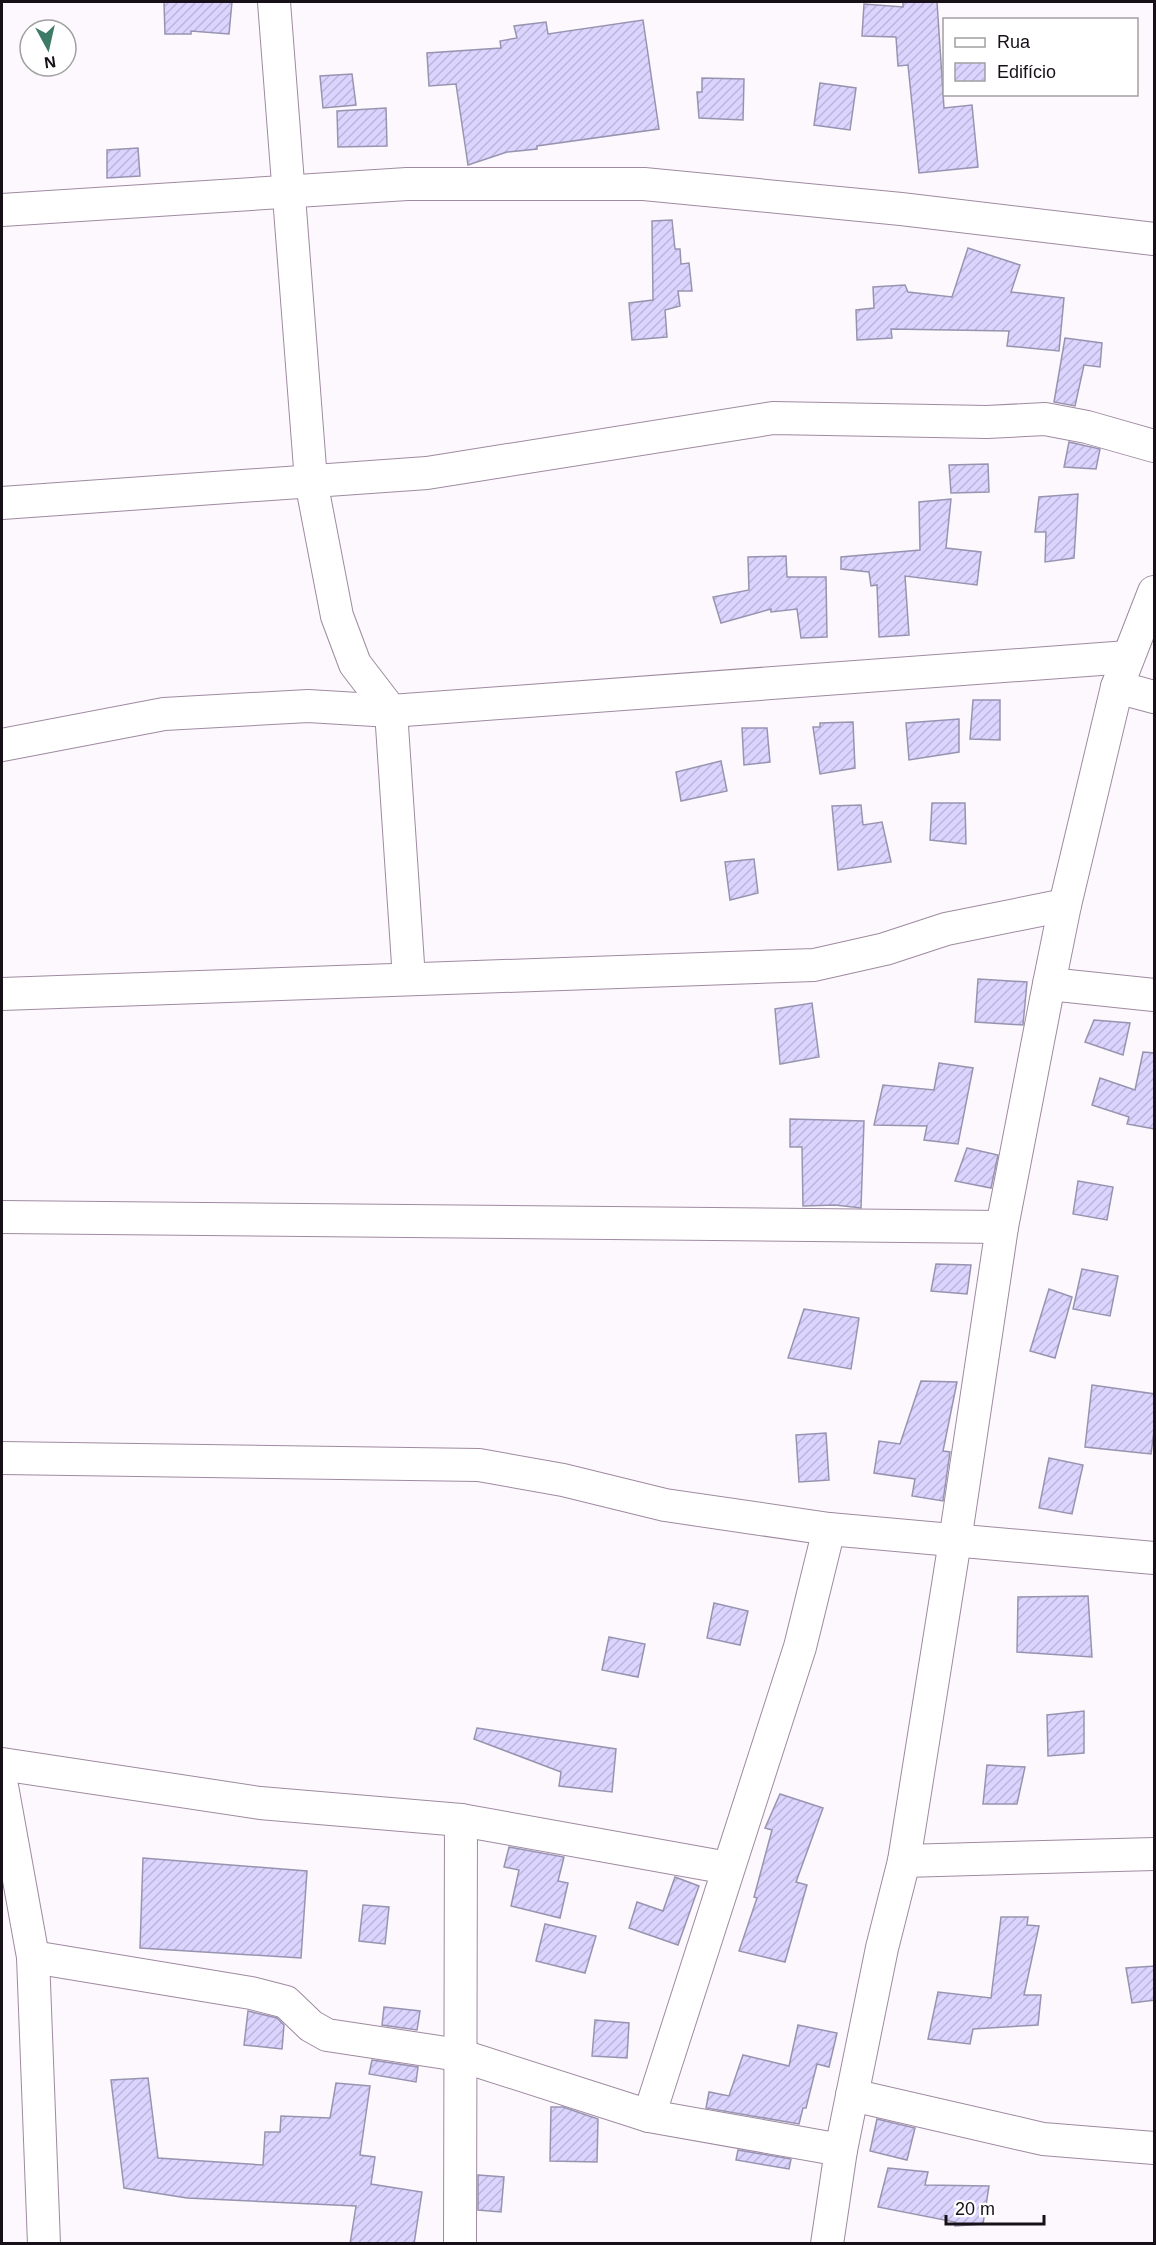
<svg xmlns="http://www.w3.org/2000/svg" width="1156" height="2245" font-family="Helvetica,sans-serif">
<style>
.building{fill:url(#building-hatch);stroke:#9894b0;stroke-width:1.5}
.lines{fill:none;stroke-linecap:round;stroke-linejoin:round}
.street-casing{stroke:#9f8aa1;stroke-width:34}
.street{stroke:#fff;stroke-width:32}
</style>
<defs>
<pattern id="building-hatch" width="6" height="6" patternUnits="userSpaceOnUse" patternTransform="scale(1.5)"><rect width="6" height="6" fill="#dbd4fe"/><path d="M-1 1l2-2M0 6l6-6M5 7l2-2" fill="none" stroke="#bbb5d9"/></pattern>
</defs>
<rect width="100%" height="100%" fill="#fcf8fd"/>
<g class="building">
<polygon points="164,2 232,2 229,34 191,31 191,34 165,34"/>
<polygon points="903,2 937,2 944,108 972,105 978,167 919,173 908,65 898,66 896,37 862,36 864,4 903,7"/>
<polygon points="643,20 659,129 537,146 537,149 507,152 468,165 456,84 429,86 427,53 501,48 500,41 517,38 514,26 546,22 548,34"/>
<polygon points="352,74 356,105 323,108 320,76"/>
<polygon points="702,78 744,79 743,120 699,118 697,92 702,92"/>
<polygon points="820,83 856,88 850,130 814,125"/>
<polygon points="386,108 387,146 338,147 337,111"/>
<polygon points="138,148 140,176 107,178 107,150"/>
<polygon points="672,220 675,249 680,249 681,264 689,263 692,291 678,291 680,306 665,310 667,337 632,340 629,303 653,300 652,221"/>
<polygon points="968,248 1020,265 1011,292 1064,298 1059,351 1007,346 1009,331 891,329 892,338 857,340 856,310 874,308 873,287 905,285 908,292 952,297"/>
<polygon points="1065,338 1102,343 1100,367 1084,365 1075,406 1054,402"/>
<polygon points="1069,442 1100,449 1096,469 1064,467"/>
<polygon points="988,464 989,492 951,493 949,465"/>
<polygon points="1078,494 1074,558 1045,562 1046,532 1035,532 1039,497"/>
<polygon points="951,499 946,548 981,552 977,585 905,576 909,635 879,637 877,585 871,586 869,572 841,569 841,557 920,550 919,502"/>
<polygon points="786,556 787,577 826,577 827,637 801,638 797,609 771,612 771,609 721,623 713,597 749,590 748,557"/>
<polygon points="973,700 1000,700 1000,740 970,739"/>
<polygon points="959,719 959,752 909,760 906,723"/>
<polygon points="853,722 855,768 820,774 813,727 820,727 820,723"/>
<polygon points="742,728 767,728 770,762 744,765"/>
<polygon points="721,761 727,791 681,801 676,772"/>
<polygon points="932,803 965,803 966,844 930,840"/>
<polygon points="861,805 863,825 882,822 891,862 838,870 832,806"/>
<polygon points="754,859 758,893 730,900 725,862"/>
<polygon points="978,979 1027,982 1023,1025 975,1022"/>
<polygon points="812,1003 819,1057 780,1064 775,1009"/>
<polygon points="1094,1020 1130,1023 1123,1055 1085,1042"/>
<polygon points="1143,1052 1155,1053 1155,1129 1127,1124 1129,1117 1092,1105 1100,1078 1135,1090"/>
<polygon points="939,1063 973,1068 958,1144 924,1140 927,1126 874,1125 883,1085 934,1090"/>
<polygon points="790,1119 864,1121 861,1208 835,1205 803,1206 802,1147 790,1147"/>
<polygon points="967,1148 998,1155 991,1188 955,1181"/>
<polygon points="1078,1181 1113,1187 1107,1220 1073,1214"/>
<polygon points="936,1264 971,1265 967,1294 931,1291"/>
<polygon points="1082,1269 1118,1276 1110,1316 1073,1309"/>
<polygon points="1049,1289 1072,1297 1055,1358 1030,1351"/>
<polygon points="804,1309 859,1318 851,1369 788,1358"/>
<polygon points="921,1381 957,1382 943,1451 950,1452 943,1501 912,1496 915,1479 874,1473 879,1441 900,1444"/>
<polygon points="1092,1385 1155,1394 1155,1423 1151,1454 1085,1447"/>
<polygon points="826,1433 829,1480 799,1482 796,1435"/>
<polygon points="1049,1458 1083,1465 1072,1514 1039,1508"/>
<polygon points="1088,1596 1092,1657 1017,1652 1018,1597"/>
<polygon points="714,1603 748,1611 740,1645 707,1638"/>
<polygon points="609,1637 645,1644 638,1677 602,1670"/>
<polygon points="1084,1711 1084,1753 1048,1756 1047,1715"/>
<polygon points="477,1728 616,1749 612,1792 559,1786 561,1772 474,1739"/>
<polygon points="987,1765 1025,1767 1017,1804 983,1804"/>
<polygon points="780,1794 823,1808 796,1882 807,1885 785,1962 739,1951 757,1898 754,1897 772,1830 765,1828"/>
<polygon points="509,1847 564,1857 558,1881 568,1883 560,1918 511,1906 519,1870 504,1867"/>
<polygon points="143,1858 307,1871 301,1958 140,1948"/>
<polygon points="675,1877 699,1886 678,1945 629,1928 637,1902 663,1911"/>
<polygon points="363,1905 389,1907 385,1944 359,1941"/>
<polygon points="1001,1917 1028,1917 1027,1925 1039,1926 1024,1995 1041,1995 1038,2025 973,2029 970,2044 928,2039 938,1992 991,1998"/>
<polygon points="545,1924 596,1936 585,1973 536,1961"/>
<polygon points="1155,1966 1155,2000 1132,2003 1126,1968"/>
<polygon points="384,2007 420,2011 417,2030 382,2025"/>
<polygon points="248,2011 277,2018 284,2025 282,2049 244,2045"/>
<polygon points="595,2020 629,2023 627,2058 592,2056"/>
<polygon points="798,2025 837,2033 829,2067 817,2064 806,2108 803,2108 799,2124 706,2108 709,2092 729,2096 743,2055 789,2066"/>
<polygon points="372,2060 418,2067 416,2082 369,2074"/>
<polygon points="148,2078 158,2158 263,2165 265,2132 280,2132 281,2116 330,2118 336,2083 370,2086 360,2155 375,2157 371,2184 422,2192 414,2244 350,2244 356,2206 187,2198 124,2188 111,2080"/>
<polygon points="551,2107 563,2107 598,2119 597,2162 550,2161"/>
<polygon points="877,2119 915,2128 907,2160 870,2151"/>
<polygon points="738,2150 791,2159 789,2169 736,2160"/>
<polygon points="888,2168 928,2172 925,2185 989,2186 983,2224 955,2226 955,2222 878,2207"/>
<polygon points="478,2175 504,2177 501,2212 478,2210"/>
</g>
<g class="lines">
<defs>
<g id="street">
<polyline points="274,2 311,481 337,616 355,664 391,711 409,979"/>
<polyline points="2,210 407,184 644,184 901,209 1154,239"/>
<polyline points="2,503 427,473 773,418 987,422 1045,419 1087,427 1154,446"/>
<polyline points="1117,687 1154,697"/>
<polyline points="2,745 164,714 308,706 391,711 1128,657"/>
<polyline points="1049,984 1154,995"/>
<polyline points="2,994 814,965 885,949 946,929 1065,905"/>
<polyline points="2,1217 1002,1227"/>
<polyline points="2,1458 479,1465 563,1480 665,1505 829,1529 1154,1558"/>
<polyline points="2,1764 260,1803 461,1820 728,1868"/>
<polyline points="2,1786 33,1957 44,2244"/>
<polyline points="904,1861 1154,1854"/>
<polyline points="33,1957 251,1993 286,2002 311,2026 327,2035 459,2055 649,2116 841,2150"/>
<polyline points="852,2095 1043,2139 1154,2148"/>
<polyline points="649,2116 800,1647 829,1529"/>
<polyline points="460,2244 461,1820"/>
<polyline points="827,2244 841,2150 882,1948 904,1861 955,1541 1002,1227 1049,984 1065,905 1117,687 1154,592"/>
</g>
</defs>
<use href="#street" class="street-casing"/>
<use href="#street" class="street"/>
</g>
<rect width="1156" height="2245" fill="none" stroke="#171018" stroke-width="6"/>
<rect x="943" y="18" width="195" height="78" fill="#ffffff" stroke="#a29fa3" stroke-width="1.5"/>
<rect x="955" y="38" width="30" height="9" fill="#ffffff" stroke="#a29fa3" stroke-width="1.5"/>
<text x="997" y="48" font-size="18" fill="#171018">Rua</text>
<rect x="955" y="63" width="30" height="18" fill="url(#building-hatch)" stroke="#a29fa3" stroke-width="1.5"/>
<text x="997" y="78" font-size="18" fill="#171018">Edifício</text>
<g transform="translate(48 48) rotate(172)"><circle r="28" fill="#ffffff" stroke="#a29fa3" stroke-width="1.5"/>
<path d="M0-4.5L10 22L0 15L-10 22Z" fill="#3d7b68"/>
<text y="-9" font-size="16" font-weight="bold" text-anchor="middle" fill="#171018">N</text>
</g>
<path d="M946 2215v9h98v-9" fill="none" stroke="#171018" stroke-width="3"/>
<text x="955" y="2215" font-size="18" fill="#171018" stroke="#ffffff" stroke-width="4.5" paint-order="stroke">20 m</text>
</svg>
